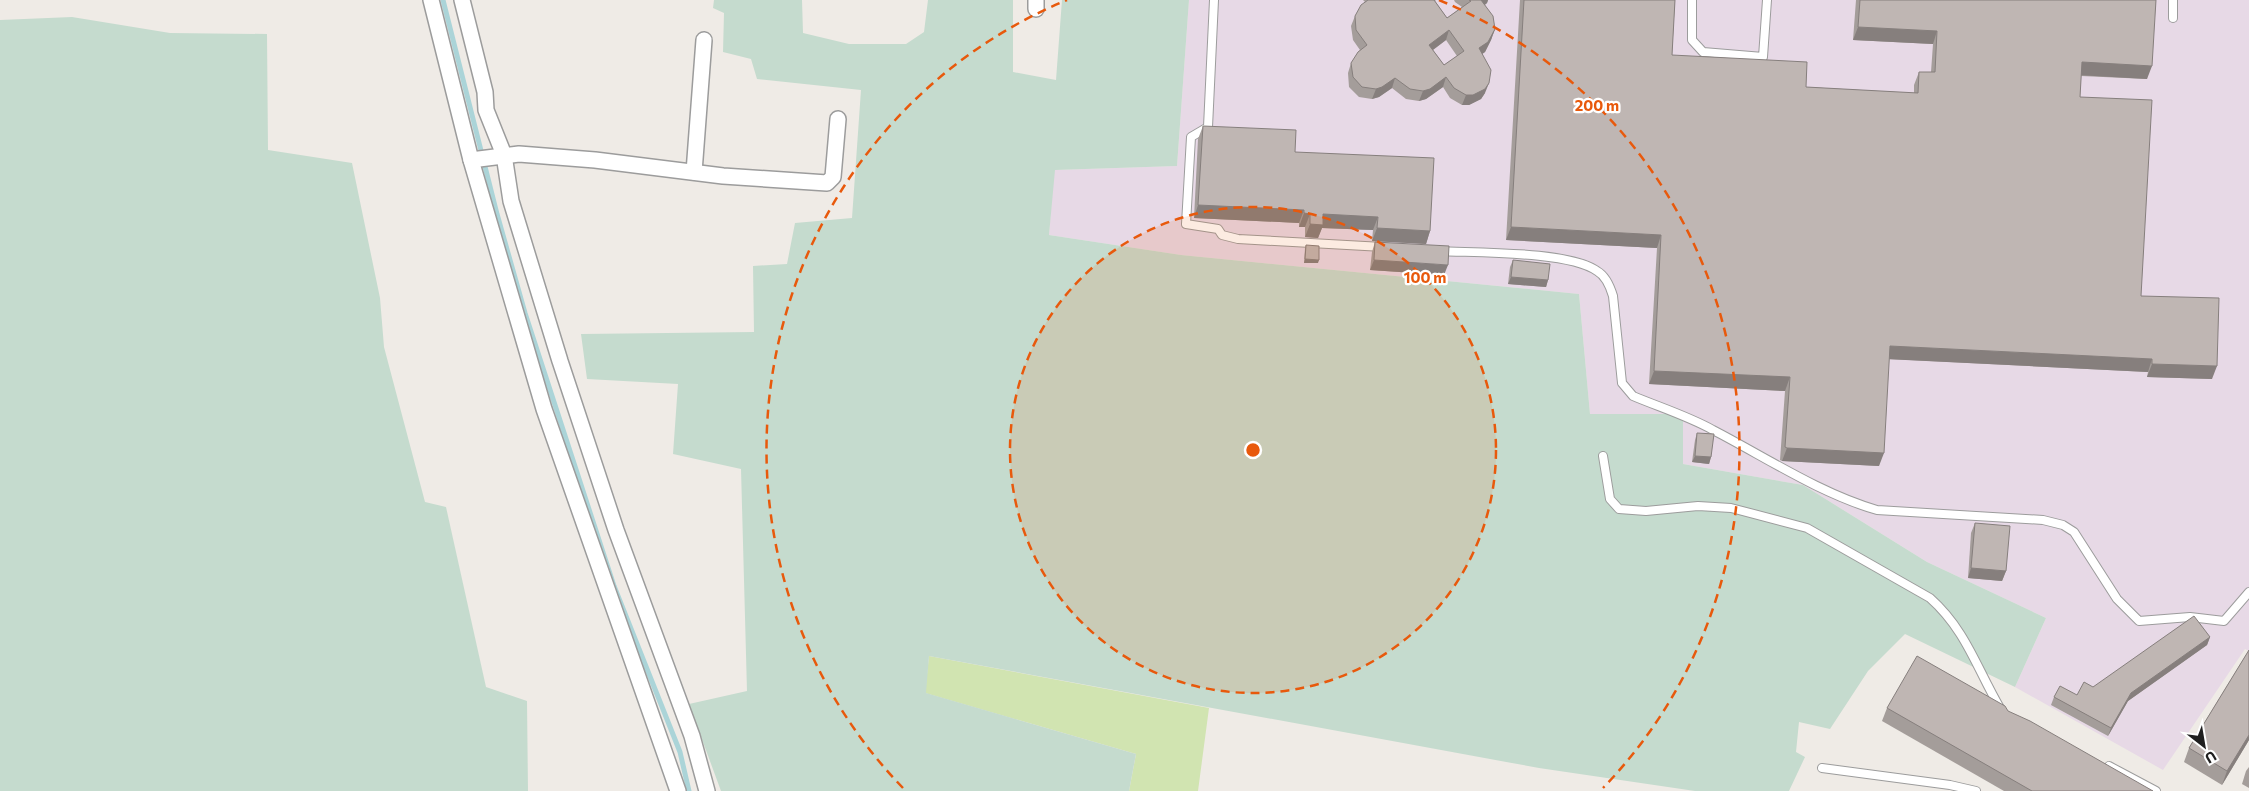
<svg xmlns="http://www.w3.org/2000/svg" width="2249" height="791" font-family="Commissioner,sans-serif">
<style>
.industrial{fill:#e7d9e6}
.grass{fill:#d1e4b1}
.wetland{fill:#c5dbce}
.lines{fill:none;stroke-linecap:round;stroke-linejoin:round}
.stream{stroke:#abd4d8;stroke-width:5}
.service-casing{stroke:#9c9c9c;stroke-width:10}
.minor-casing{stroke:#9c9c9c;stroke-width:18}
.service{stroke:#fff;stroke-width:8}
.minor{stroke:#fff;stroke-width:15}
.wall{fill:#a49d9a;fill-rule:evenodd}
.shaded-wall{fill:#867f7d}
.building{fill:#bfb6b3;stroke:#867f7d;fill-rule:evenodd}
.ring{fill:none;stroke:#e8590c;stroke-width:2.5;stroke-dasharray:9 6}
.centre{fill:#e8590c;stroke:#fff;stroke-width:2.5}
.ring-label{font-size:15px;text-anchor:middle;font-weight:bold;fill:#e8590c;stroke:#fff;stroke-width:4.5;stroke-linejoin:round;paint-order:stroke}
</style>
<rect width="100%" height="100%" fill="#efebe6"/>
<polygon class="industrial" points="1189,0 2249,0 2249,651 2245,649 2163,770 2015,687 2046,618 1927,562 1803,485 1683,464 1682,414 1590,414 1579,294 1181,255 1049,235 1054,170 1177,166"/>
<polygon class="grass" points="929,656 1209,708 1198,791 1129,791 1136,754 925,693"/>
<g class="wetland">
<polygon points="714,0 802,0 803,33 849,44 906,44 924,32 928,0 1013,0 1013,72 1056,80 1062,0 1189,0 1177,166 1055,170 1049,235 1181,255 1579,294 1590,414 1683,414 1683,464 1803,485 1927,562 2046,618 2015,687 1905,634 1868,671 1830,729 1799,722 1796,752 1805,757 1789,791 1695,791 1539,768 929,656 926,693 1136,754 1129,791 721,791 689,704 747,691 741,469 673,454 678,384 587,379 581,334 754,332 753,266 787,264 795,223 852,218 861,90 757,79 751,59 723,52 724,13 713,8"/>
<polygon points="72,17 170,33 267,34 268,150 352,163 380,298 384,347 425,502 446,507 486,687 527,701 528,791 0,791 0,20"/>
</g>
<g class="lines">
<polyline class="stream" points="443,0 497,214 525,313 614,586 680,752 689,791"/>
<defs>
<g id="service">
<polyline points="1214,0 1208,127 1191,137 1186,224 1218,229 1222,235 1238,239 1383,247"/>
<polyline points="1692,0 1692,40 1703,52 1763,57 1767,0"/>
<polyline points="2173,0 2173,18"/>
<path d="M 1439,251 C 1476,253 1569,251 1597,271 C 1606,276 1610,286 1613,296 L 1622,383 L 1633,396 C 1659,407 1688,416 1713,430 C 1765,457 1821,494 1877,510 L 2043,520 L 2063,525 L 2074,532 L 2117,599 L 2139,621 L 2190,617 L 2224,621 L 2249,592"/>
<path d="M 1603,456 L 1610,499 L 1619,509 L 1646,511 L 1698,506 L 1731,508 L 1807,528 L 1930,598 C 1966,630 1977,669 2000,708"/>
<polyline points="2109,766 2156,791"/>
<polyline points="1822,768 1950,785 1976,791"/>
</g>
<g id="minor">
<polyline points="431,0 471,160 544,409 678,791"/>
<polyline points="462,0 485,92 486,110 504,155 511,201 560,361 616,530 692,736 707,791"/>
<polyline points="1036,9 1036,0"/>
<polyline points="471,160 519,154 595,160 723,176 827,183 833,177 838,119"/>
<polyline points="694,172 704,40"/>
</g>
</defs>
<use href="#service" class="service-casing"/>
<use href="#minor" class="minor-casing"/>
<use href="#service" class="service"/>
<use href="#minor" class="minor"/>
</g>
<g class="wall">
<path d="M 1363,0 L 1436,0 L 1435,1 L 1447,18 L 1462,7 L 1455,2 L 1454,0 L 1488,0 L 1487,3 L 1485,5 L 1495,29 L 1491,40 L 1485,52 L 1482,54 L 1485,93 L 1481,99 L 1469,105 L 1462,105 L 1450,98 L 1443,87 L 1426,99 L 1419,101 L 1406,99 L 1392,88 L 1379,97 L 1372,99 L 1359,97 L 1349,87 L 1348,73 L 1351,63 L 1360,50 L 1353,40 L 1351,26 L 1355,16 L 1365,2 ZM 1446,40 L 1457,56 L 1444,65 L 1433,50 Z"/>
<polygon points="1520,0 1675,0 1672,55 1806,87 1914,93 1914,85 1919,72 1931,72 1933,44 1853,40 1856,0 2156,0 2147,79 2081,76 2080,97 2141,296 2212,379 2147,377 2148,372 1889,359 1879,466 1782,461 1780,460 1785,391 1649,384 1657,248 1506,240"/>
<polygon points="1203,126 1295,152 1430,231 1426,244 1372,241 1373,230 1322,228 1318,238 1305,237 1305,227 1299,227 1299,223 1194,218 1198,139"/>
<polygon points="1375,242 1444,275 1370,270 1372,252"/>
<polygon points="1306,245 1318,263 1304,263 1305,248"/>
<polygon points="1513,260 1548,280 1546,287 1508,284 1510,267"/>
<polygon points="1697,433 1711,457 1709,464 1692,462 1695,440"/>
<polygon points="1975,523 2006,571 2002,581 1968,578 1971,533"/>
<polygon points="2210,637 2207,645 2128,701 2108,736 2051,705 2054,697 2077,695 2093,687"/>
<polygon points="2249,650 2249,740 2222,785 2184,762 2189,748"/>
<polygon points="1887,708 2153,791 2004,791 1882,721"/>
<polygon points="2249,767 2249,788 2242,784 2246,771"/>
</g>
<g class="shaded-wall">
<polygon points="1481,0 1488,0 1487,3 1477,10"/>
<polygon points="1858,27 1937,31 1933,44 1853,40"/>
<polygon points="1495,29 1491,40 1485,52 1475,59 1479,48"/>
<polygon points="1449,30 1446,40 1426,55 1429,45"/>
<polygon points="2082,62 2152,66 2147,79 2077,75"/>
<polygon points="1446,77 1443,87 1426,99 1419,101 1423,91"/>
<polygon points="1395,78 1392,88 1379,97 1372,99 1376,89"/>
<polygon points="1489,83 1485,93 1481,99 1469,105 1462,105 1466,95"/>
<polygon points="1198,205 1304,210 1299,223 1194,218"/>
<polygon points="1304,213 1310,214 1305,227 1299,227"/>
<polygon points="1323,214 1378,217 1373,230 1322,228 1318,238 1305,237 1310,224"/>
<polygon points="1511,227 1661,235 1657,248 1506,240"/>
<polygon points="1377,228 1430,231 1426,244 1372,241"/>
<polygon points="1305,259 1319,260 1318,263 1304,263"/>
<polygon points="1374,260 1448,265 1444,275 1370,270"/>
<polygon points="1511,277 1548,280 1546,287 1508,284"/>
<polygon points="1890,346 2152,359 2148,372 1885,359"/>
<polygon points="2152,364 2217,366 2212,379 2147,377"/>
<polygon points="1654,371 1790,377 1785,391 1649,384"/>
<polygon points="1787,448 1884,453 1879,466 1782,461"/>
<polygon points="1695,456 1711,457 1709,464 1692,462"/>
<polygon points="1971,568 2006,571 2002,581 1968,578"/>
<polygon points="2210,637 2207,645 2128,701 2108,736 2111,728 2131,693"/>
<polygon points="2249,735 2249,740 2222,785 2227,771"/>
</g>
<g class="building">
<path d="M 1368,0 L 1434,0 L 1447,18 L 1471,1 L 1469,0 L 1481,0 L 1493,16 L 1495,29 L 1488,42 L 1479,48 L 1491,70 L 1489,83 L 1485,89 L 1473,95 L 1466,95 L 1454,88 L 1446,77 L 1430,89 L 1423,91 L 1410,89 L 1395,78 L 1382,87 L 1376,89 L 1362,87 L 1353,77 L 1351,63 L 1358,52 L 1367,45 L 1356,30 L 1355,16 L 1361,5 ZM 1449,30 L 1464,51 L 1444,65 L 1429,45 Z"/>
<polygon points="1524,0 1675,0 1672,55 1807,62 1806,87 1918,93 1919,72 1935,72 1937,31 1858,27 1860,0 2156,0 2152,66 2082,62 2080,97 2152,100 2141,296 2219,298 2217,366 2152,364 2152,359 1890,346 1884,453 1787,448 1785,447 1790,377 1654,371 1661,235 1511,227"/>
<polygon points="1203,126 1296,130 1295,152 1434,158 1430,231 1377,228 1378,217 1323,214 1323,225 1310,224 1310,214 1304,213 1304,210 1198,205"/>
<polygon points="1375,242 1449,246 1448,265 1374,260"/>
<polygon points="1306,245 1319,246 1319,260 1305,259"/>
<polygon points="1513,260 1550,264 1548,280 1511,277"/>
<polygon points="1697,433 1714,434 1711,457 1695,456"/>
<polygon points="1975,523 2010,526 2006,571 1971,568"/>
<polygon points="2194,616 2210,637 2131,693 2111,728 2054,697 2060,686 2077,695 2084,682 2093,687"/>
<polygon points="2249,650 2249,735 2227,771 2189,748"/>
<polygon points="1917,656 2005,706 2008,711 2030,721 2153,791 2032,791 1887,708"/>
</g>
<circle cx="1253" cy="450" r="243" fill="#e8590c" fill-opacity=".12"/>
<g class="ring">
<circle cx="1253" cy="450" r="243"/>
<path d="M903 788A487 487 0 0 1 1067 0M1439 0A487 487 0 0 1 1603 788"/>
</g>
<circle cx="1253" cy="450" r="8" class="centre"/>
<g class="ring-label">
<text x="1597" y="111">200 m</text>
<text x="1425" y="283">100 m</text>
</g>
<g transform="translate(2204 746) rotate(149)" stroke="#ffffff" stroke-width="4" paint-order="stroke">
<path d="M0-4L9 19L0 12L-9 19Z" fill="#1f1f1f"/>
<text y="-8" font-size="14" font-weight="bold" text-anchor="middle" fill="#1f1f1f">U</text>
</g>
</svg>
